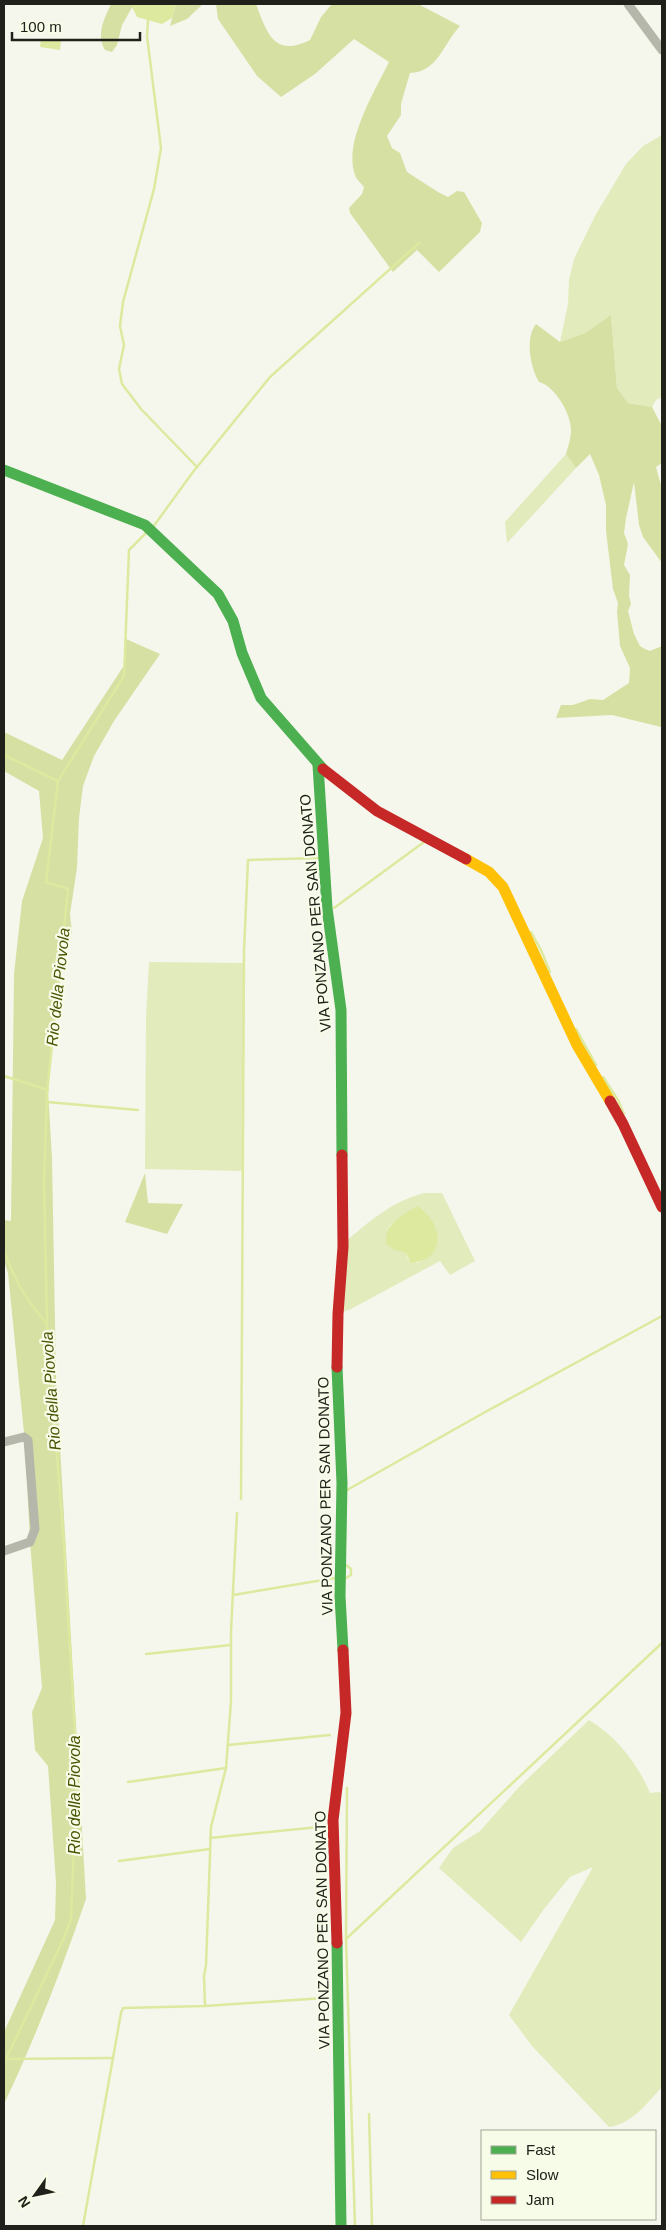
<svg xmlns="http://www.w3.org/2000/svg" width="666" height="2230" font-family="Arial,sans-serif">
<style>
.green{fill:#e2ebbc;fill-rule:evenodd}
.forest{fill:#d7e0a3}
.water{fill:#dce99e}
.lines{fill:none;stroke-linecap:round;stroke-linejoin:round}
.stream{stroke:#dce99e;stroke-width:2.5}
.street{stroke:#b4b7aa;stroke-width:9}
.fast{stroke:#4caf50;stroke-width:11}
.slow{stroke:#ffc107;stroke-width:11}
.jam{stroke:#c62828;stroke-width:11}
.labels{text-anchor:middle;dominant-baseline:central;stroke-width:4.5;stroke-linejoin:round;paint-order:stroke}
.street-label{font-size:15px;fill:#20211a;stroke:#f7fce8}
.water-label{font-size:16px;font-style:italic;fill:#4b5404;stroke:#f7fce8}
</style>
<rect width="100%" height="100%" fill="#f5f7ec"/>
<g class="green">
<polygon points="662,135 662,397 656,400 652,407 628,403 617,388 611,315 585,333 560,342 568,304 569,280 574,259 595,216 626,164 643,146"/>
<polygon points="566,454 576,468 507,543 505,522"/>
<polygon points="149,962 244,963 243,1171 145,1169 146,1017"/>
<path d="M 424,1193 L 442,1193 L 475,1261 L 450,1275 L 440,1261 L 351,1309 L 338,1314 L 343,1244 C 367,1223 392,1201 424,1193 ZM 417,1206 L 433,1252 L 418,1263 L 408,1259 L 406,1253 L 400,1251 L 389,1226 Z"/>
<path d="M 589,1720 C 616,1736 638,1764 650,1793 L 660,1792 L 662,1795 L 662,2087 C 647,2103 632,2124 609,2127 L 532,2046 L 509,2015 L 593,1867 L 570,1877 L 544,1909 L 521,1942 L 439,1868 L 453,1848 L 480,1831 L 520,1786 Z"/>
</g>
<g class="forest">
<path d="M 111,4 L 134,4 L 122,25 L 117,45 L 112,52 L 105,50 C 96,35 104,19 111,4 Z"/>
<polygon points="176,4 203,4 187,19 170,26"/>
<path d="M 216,4 L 256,4 C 267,33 274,58 310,40 L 321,17 L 332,4 L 418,4 L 460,26 C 443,44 438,72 410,73 L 401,104 L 401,115 L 387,136 L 392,148 L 400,153 L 407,172 L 438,192 L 448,197 L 457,191 L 464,192 L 482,223 L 480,232 L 439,272 L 417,250 L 393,272 L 350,213 L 349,208 L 362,194 L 364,187 C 361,183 356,179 355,175 C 343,142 375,91 389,62 L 354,39 L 315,74 L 281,97 L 257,76 L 218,19 Z"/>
<path d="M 611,315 L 617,388 L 628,403 L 652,407 L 662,426 L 662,463 L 656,467 L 662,489 L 662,563 L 643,537 L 639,525 L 634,482 L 626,518 L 624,533 L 628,544 L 624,565 L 630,575 L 629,596 L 631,604 L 628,611 L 634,634 L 640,646 L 645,649 L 650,651 L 662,646 L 662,724 L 661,727 L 612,715 L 556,718 L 561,705 L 573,705 L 590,699 L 603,700 L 629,683 L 630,668 L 620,646 L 617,612 L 618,603 L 613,589 L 606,531 L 606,505 L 599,475 L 590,454 L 576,468 L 566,454 C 568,447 571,438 571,430 C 571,414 555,386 539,382 C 530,367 525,338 536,324 L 560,342 L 585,333 Z"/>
<path d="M 126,639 L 160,654 L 114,721 L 94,756 L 83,786 L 79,818 L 77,868 L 70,914 L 72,932 L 59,977 L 48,1090 L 52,1158 L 56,1377 L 86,1899 C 62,1968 36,2037 4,2104 L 4,2032 L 55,1920 L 56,1883 L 48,1766 L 35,1750 L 32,1712 L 42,1688 L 30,1542 L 25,1443 L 8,1273 L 4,1261 L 4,1220 L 11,1221 L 14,974 L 22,901 L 43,838 L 39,791 L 4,771 L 4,732 L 62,760 L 125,664 Z"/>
<polygon points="145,1173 148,1203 183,1204 167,1234 125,1222"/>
</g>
<g class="water">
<polygon points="134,4 176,4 172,18 162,24 137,17 132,7"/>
<polygon points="41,39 61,41 60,50 40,47"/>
<path d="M 417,1206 C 443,1222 448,1260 411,1263 L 406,1253 L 395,1250 L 386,1244 C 384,1224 401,1216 417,1206 Z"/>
</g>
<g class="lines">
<g class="stream">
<polyline points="148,20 147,36 161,148 154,189 123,302 120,326 124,345 119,369 122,384 141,409 197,467"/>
<polyline points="153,527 193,472 270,377 419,243"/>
<polyline points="4,755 58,781"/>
<polyline points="334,908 424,842"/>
<polyline points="531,932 541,950 550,972"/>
<polyline points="576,1029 596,1065"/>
<polyline points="4,1076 48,1090"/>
<polyline points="603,1077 618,1100 624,1114"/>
<polyline points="47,1102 138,1110"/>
<path d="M 4,1251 C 16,1282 24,1297 46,1323"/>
<polyline points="347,1490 487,1411 662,1316"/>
<polyline points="241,1499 244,950 248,860 320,858"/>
<polyline points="346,1565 351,1569 351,1575 346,1578"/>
<polyline points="233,1595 335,1578"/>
<polyline points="146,1654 231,1645"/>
<polyline points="228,1745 330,1735"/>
<polyline points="128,1782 226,1768"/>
<polyline points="347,1788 346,1939 355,2226"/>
<polyline points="210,1838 329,1826"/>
<polyline points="119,1861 210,1849"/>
<polyline points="346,1939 662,1643"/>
<polyline points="205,2006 204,1976 206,1965 211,1827 226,1768 231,1701 231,1631 237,1513"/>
<polyline points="6,2059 113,2058"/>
<polyline points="4,2063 64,1938 71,1919 77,1769 64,1546 47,1324 44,1182 47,1093 68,889 46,882 58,781 124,676 129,550 147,532"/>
<polyline points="369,2114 372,2226"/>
<polyline points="83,2226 121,2013 123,2008 205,2006 324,1998"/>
</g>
<g class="street">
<polyline points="628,4 662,50"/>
<polyline points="4,1442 24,1437 28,1440 35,1529 30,1542 4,1551"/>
</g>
<g class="fast">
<polyline points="4,470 145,525 218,594 233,621 242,653 261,698 323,769"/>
<polyline points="318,765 327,908 341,1010 342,1155"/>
<polyline points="337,1367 342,1483 340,1596 343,1650"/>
<polyline points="337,1943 341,2226"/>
</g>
<polyline class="slow" points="466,859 489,872 503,887 577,1045 610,1101"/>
<g class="jam">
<polyline points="323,769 377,811 466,859"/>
<polyline points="610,1101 623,1124 662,1207"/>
<polyline points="337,1367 338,1314 343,1247 342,1155"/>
<polyline points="337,1943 333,1820 346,1713 343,1650"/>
</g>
</g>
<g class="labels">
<g class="street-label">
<text transform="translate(315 913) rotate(-95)">VIA PONZANO PER SAN DONATO</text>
<text transform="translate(325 1496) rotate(-91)">VIA PONZANO PER SAN DONATO</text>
<text transform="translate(322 1930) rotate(-91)">VIA PONZANO PER SAN DONATO</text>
</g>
<g class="water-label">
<text transform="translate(58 987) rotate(-84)">Rio della Piovola</text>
<text transform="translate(51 1391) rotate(-94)">Rio della Piovola</text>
<text transform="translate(74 1795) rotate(-90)">Rio della Piovola</text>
</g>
</g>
<rect width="666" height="2230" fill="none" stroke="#20211a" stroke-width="10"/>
<rect x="481" y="2130" width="175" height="90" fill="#f7fce8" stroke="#a1a496"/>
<rect x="491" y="2146" width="25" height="8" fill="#4caf50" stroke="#a1a496"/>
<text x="526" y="2155" font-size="15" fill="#20211a">Fast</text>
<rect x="491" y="2171" width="25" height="8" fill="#ffc107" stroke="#a1a496"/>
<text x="526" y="2180" font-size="15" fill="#20211a">Slow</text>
<rect x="491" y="2196" width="25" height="8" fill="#c62828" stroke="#a1a496"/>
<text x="526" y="2205" font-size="15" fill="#20211a">Jam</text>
<g transform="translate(35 2195) rotate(237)" stroke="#f7fce8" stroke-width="4" paint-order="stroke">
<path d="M0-4L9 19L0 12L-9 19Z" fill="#20211a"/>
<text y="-8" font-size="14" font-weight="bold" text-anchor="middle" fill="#20211a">N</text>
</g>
<path d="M12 32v8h128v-8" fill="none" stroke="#20211a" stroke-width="2.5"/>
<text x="20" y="32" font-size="15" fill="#20211a" stroke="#f7fce8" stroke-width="4" paint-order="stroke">100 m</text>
</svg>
